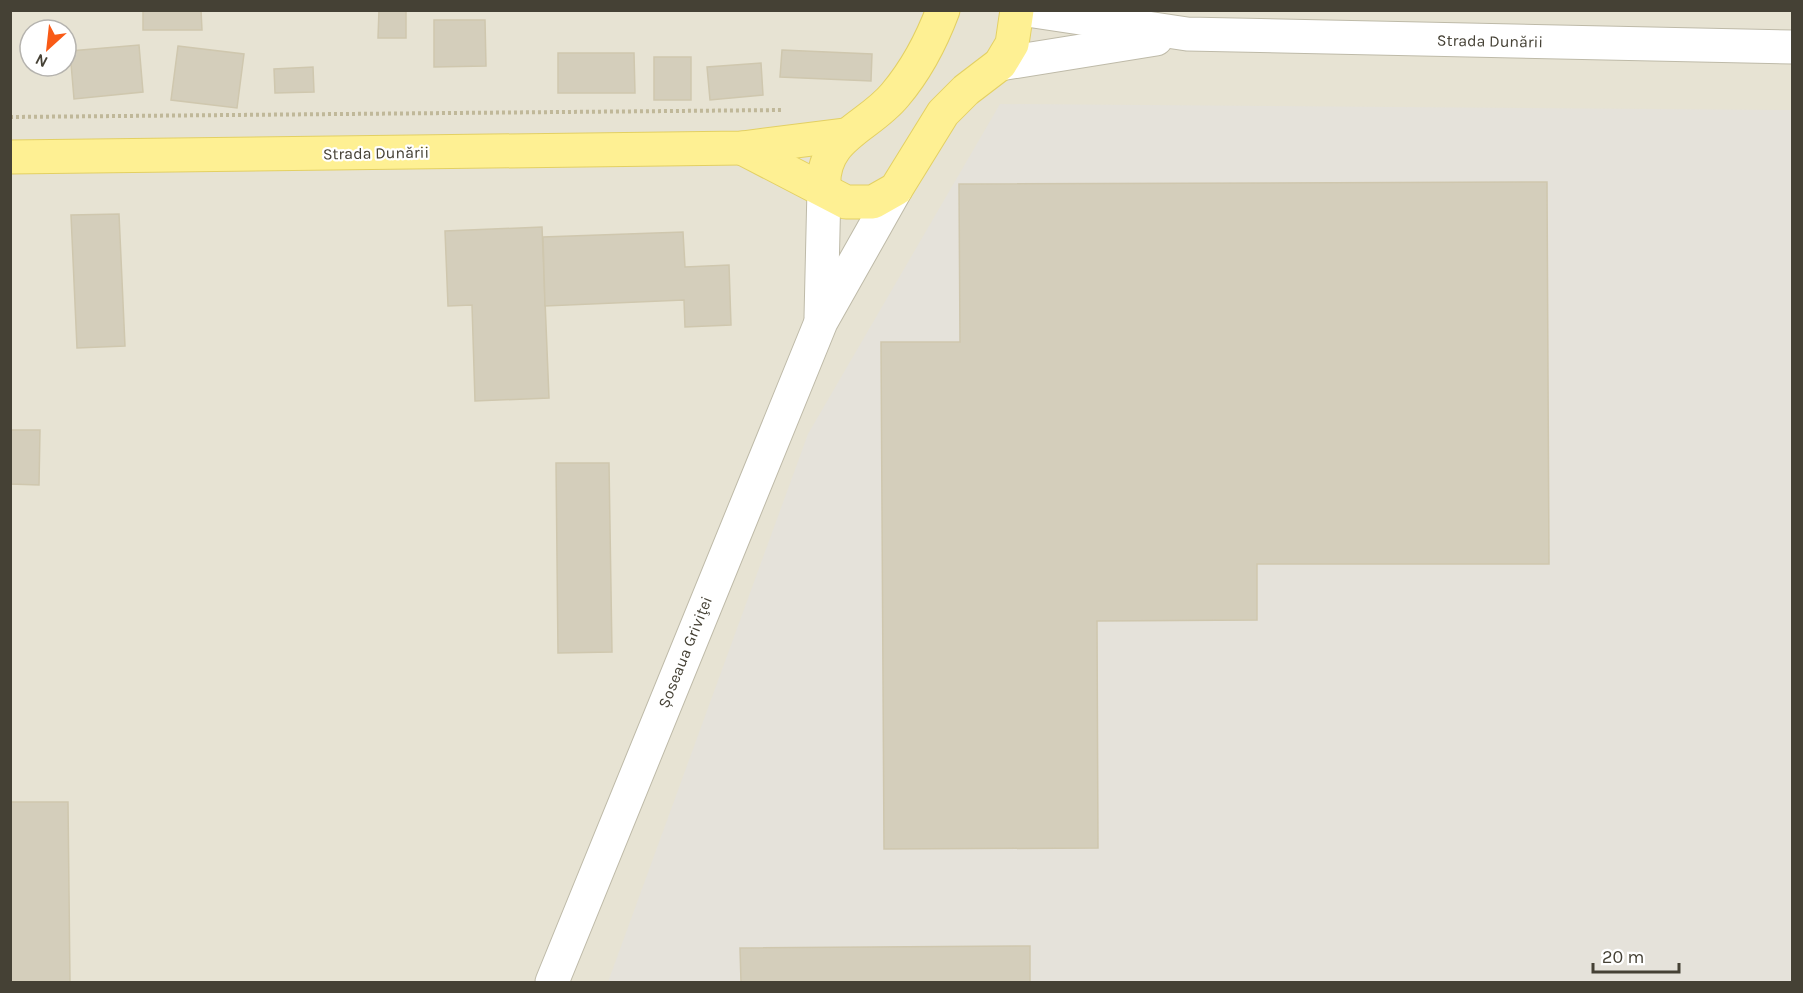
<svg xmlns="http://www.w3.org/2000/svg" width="1803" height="993" font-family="Karla,sans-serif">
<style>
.residential{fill:#e7e3d3;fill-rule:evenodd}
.industrial{fill:#e5e2da}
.building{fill:#d4cebb;stroke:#cfc7ae;stroke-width:1.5}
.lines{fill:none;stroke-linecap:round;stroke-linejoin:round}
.minor-casing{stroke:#bebaa8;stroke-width:35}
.major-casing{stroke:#e3d063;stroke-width:35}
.path{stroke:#c0b899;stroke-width:4;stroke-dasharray:3 3;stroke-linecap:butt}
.minor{stroke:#fff;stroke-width:33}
.major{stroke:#fef093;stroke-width:33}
.labels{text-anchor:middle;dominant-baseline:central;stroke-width:4.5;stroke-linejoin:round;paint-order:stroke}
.street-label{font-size:16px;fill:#454135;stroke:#fff}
</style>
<rect width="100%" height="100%" fill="#f3f1e5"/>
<path class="residential" d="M 10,11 L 1792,11 L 1792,982 L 11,982 ZM 30,30 L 66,30 L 66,66 L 30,66 Z"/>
<polygon class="industrial" points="1000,104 1792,110 1792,982 608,982 808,434"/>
<g class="building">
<polygon points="143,10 201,10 202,30 143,30"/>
<polygon points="379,10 406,10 406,38 378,38"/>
<polygon points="434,20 485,20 486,66 434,67"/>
<polygon points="139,45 143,92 74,99 70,51"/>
<polygon points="178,46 244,54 237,108 171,100"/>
<polygon points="782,50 872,54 871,81 780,77"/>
<polygon points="558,53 634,53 635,93 558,93"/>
<rect x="654" y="57" width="37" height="43"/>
<polygon points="761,63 763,95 710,100 707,67"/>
<polygon points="313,67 314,92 275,93 274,69"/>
<polygon points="1547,182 1549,564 1257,564 1257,620 1097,621 1098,848 884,849 881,342 960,342 959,184"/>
<polygon points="119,214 125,346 77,348 71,215"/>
<polygon points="542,227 549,398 475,401 472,305 448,306 445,231"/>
<polygon points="683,232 685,267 729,265 731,325 685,327 684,300 545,306 543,237"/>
<polygon points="10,430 40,430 39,485 10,484"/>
<polygon points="556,463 609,463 612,652 558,653"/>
<polygon points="10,802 68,802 70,982 10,982"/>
<polygon points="1030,946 1030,982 741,982 740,948"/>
</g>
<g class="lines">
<defs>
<g id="minor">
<polyline points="1027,10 1187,34 1792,47"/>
<polyline points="1000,64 1156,39"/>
<polyline points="821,317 824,189"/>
<polyline points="552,982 821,322 896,189"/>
</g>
<g id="major">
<polyline points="742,148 846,202 873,202 896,189 943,113 966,90 1000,64 1012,44 1017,10"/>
<polyline points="10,157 742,148 844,135"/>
<path d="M 824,189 C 820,137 868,128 895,95 C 917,69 931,42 943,10"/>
</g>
</defs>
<use href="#minor" class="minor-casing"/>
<use href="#major" class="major-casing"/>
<polyline class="path" points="10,117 783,110"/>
<use href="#minor" class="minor"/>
<use href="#major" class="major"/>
</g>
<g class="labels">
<g class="street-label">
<text transform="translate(1490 41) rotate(1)">Strada Dunării</text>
<text transform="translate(376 153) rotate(-1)">Strada Dunării</text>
<text transform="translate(685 652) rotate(-68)">Șoseaua Griviţei</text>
</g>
</g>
<rect width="1803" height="993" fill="none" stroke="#454135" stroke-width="24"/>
<g transform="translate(48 48) rotate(207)"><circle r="28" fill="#ffffff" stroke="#b5b3ae" stroke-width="1.5"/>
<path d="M0-4.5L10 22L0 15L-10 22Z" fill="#f95a16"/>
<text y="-9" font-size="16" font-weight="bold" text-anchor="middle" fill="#454135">N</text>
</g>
<path d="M1593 963v9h86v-9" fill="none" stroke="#454135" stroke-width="3"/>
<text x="1602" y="963" font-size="18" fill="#454135" stroke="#ffffff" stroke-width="4.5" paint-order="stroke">20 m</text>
</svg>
